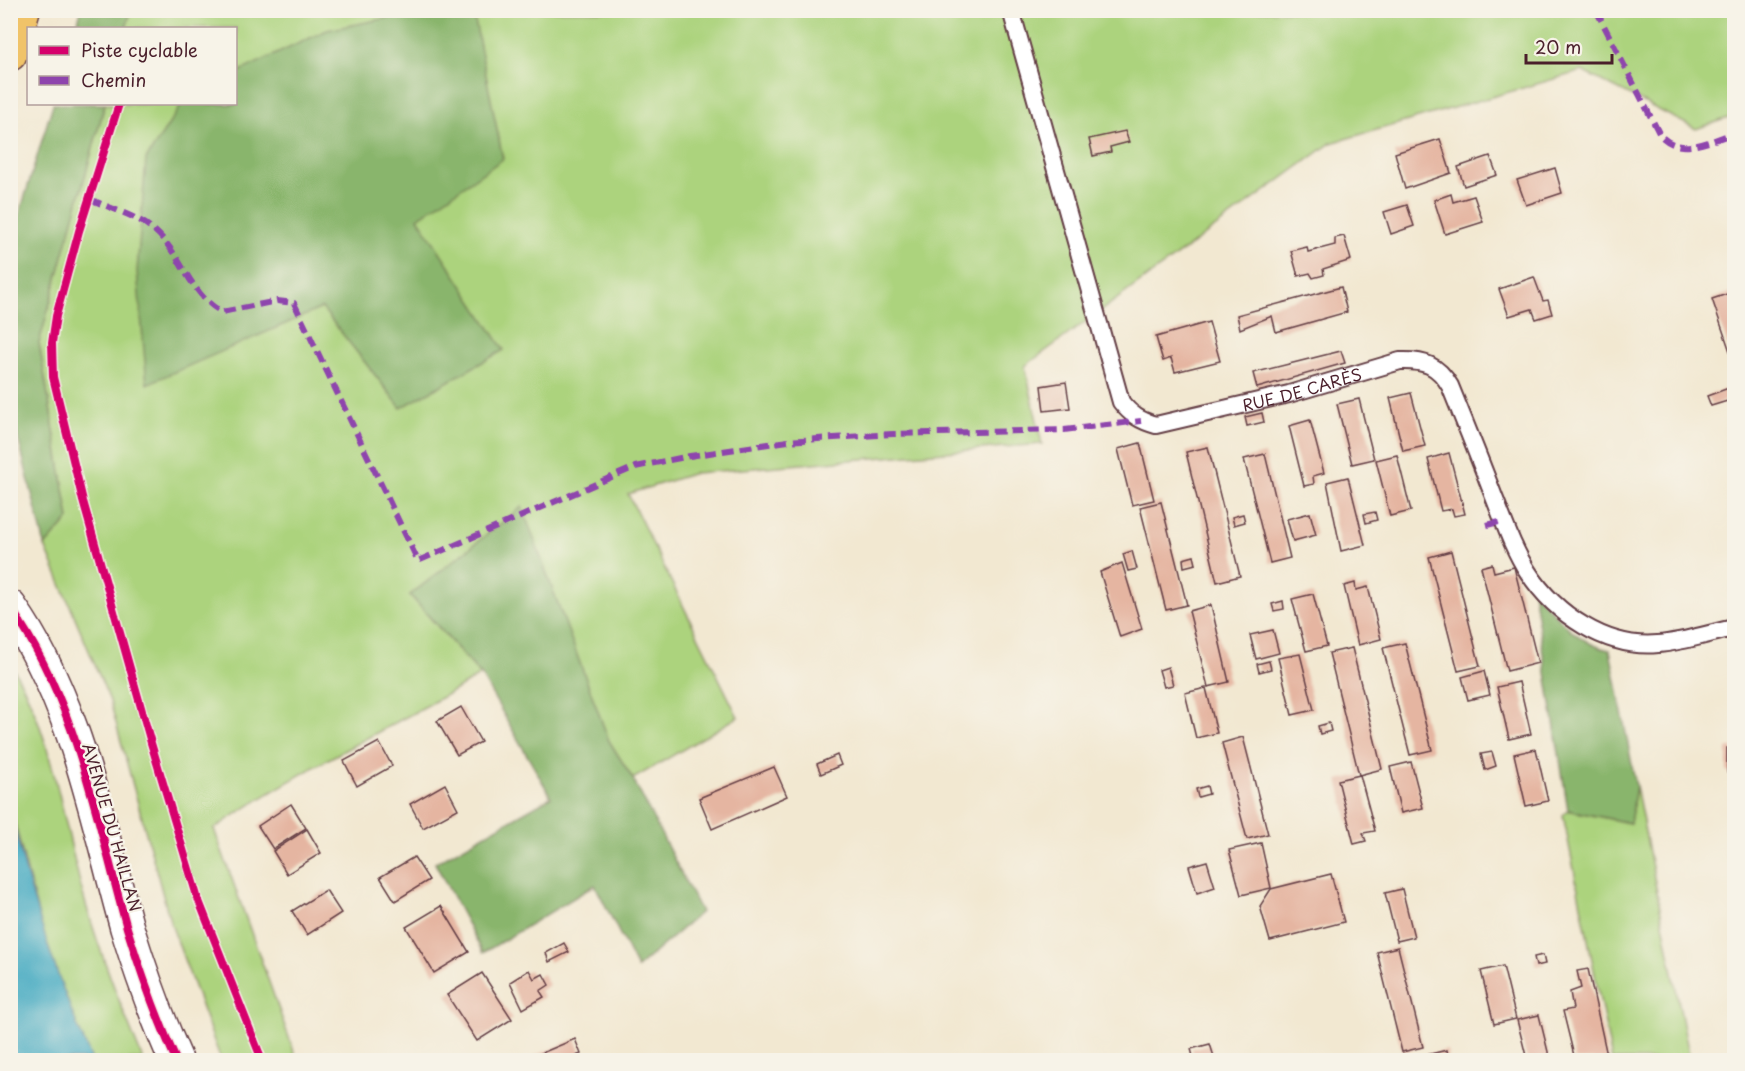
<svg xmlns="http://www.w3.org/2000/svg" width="1745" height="1071" font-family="'Playpen Sans',sans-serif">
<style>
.green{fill:#acd37d;stroke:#7b7954;stroke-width:1.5}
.forest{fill:#89b56c;stroke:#6a6a4c;stroke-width:1.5}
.water{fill:#41a8c1;stroke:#466476;stroke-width:1.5}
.building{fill:#e5b5a1}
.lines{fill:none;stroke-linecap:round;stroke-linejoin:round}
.service-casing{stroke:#633d44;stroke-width:20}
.tertiary-casing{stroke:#633d44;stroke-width:36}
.primary-casing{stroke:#633d44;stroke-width:36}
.service{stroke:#fff;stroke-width:16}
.tertiary{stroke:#fff;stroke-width:33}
.primary{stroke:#f0c369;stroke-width:33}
.quiet{stroke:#8e44ad;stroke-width:6;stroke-dasharray:12 6;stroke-linecap:butt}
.cycleway-casing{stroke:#f7f3e8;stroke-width:11}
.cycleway{stroke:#d6006c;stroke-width:8}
.labels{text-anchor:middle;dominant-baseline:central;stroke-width:4.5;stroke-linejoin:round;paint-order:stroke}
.street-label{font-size:16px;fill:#4a1f2b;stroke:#f7f3e8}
</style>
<rect width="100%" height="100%" fill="#f7f3e8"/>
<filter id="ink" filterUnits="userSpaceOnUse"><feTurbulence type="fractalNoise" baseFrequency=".0167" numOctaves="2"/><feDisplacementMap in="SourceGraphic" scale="12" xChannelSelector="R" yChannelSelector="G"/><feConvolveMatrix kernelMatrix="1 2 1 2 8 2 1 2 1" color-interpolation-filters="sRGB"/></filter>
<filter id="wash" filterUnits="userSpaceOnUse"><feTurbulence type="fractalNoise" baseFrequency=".008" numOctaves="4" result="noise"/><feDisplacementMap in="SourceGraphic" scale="24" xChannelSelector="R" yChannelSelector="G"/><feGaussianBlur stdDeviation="1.35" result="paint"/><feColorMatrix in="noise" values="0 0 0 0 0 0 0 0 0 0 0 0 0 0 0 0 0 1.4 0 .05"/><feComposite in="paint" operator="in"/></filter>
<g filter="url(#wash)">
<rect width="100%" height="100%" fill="#f2e8d1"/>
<g class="green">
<path d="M 131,11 L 1734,11 L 1734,116 L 1696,129 L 1582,71 L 1331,143 L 1025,366 L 1042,444 L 695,473 L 628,494 L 738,717 L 633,779 L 609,741 L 521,508 L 410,595 L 481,675 C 393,727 298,770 214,829 L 297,1060 L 221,1060 L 170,921 L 110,701 L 45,546 L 69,519 L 39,343 L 105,104 L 236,104 L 236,28 L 126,28 Z"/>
<path d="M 10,664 C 51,724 64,827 84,898 C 100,954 121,1007 143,1060 L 92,1060 L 72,1015 L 45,941 L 11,808 Z"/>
<polygon points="1636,786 1690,1060 1612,1060 1563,815 1568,810 1630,823"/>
</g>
<g class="forest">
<polygon points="81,11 81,10 131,11 126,28 76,28"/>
<polygon points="423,11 473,11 503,159 418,218 504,350 401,408 322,308 147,384 137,271 146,159 182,104 236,104 236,73 327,30"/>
<polygon points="53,104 105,104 39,343 69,519 45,546 11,410 10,287 18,219"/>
<polygon points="522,507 609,741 633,779 701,912 637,968 595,885 483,953 435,863 551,797 481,675 410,595"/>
<path d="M 1533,591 C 1554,613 1578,645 1610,650 L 1636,786 L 1630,823 L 1568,810 Z"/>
</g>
<path class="water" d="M 10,808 C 30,895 56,979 92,1060 L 11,1060 Z"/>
<g id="blocks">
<g class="building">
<polygon points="1125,131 1129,142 1110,147 1111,152 1093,156 1089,139"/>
<polygon points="1440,139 1451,173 1405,189 1395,153"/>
<polygon points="1490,156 1497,175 1464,186 1458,167"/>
<polygon points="1555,168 1562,193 1526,205 1517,180"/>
<polygon points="1451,194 1453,202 1474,196 1483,222 1445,234 1434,200"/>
<polygon points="1407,205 1414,226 1391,234 1384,212"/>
<polygon points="1344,236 1351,260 1323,269 1324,275 1313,278 1310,273 1298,276 1291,251 1307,247 1308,252 1335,245 1335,238"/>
<polygon points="1534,277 1543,301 1548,300 1552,314 1536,319 1532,309 1509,316 1499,289"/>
<polygon points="1341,287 1347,312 1276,332 1272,316 1240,329 1237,315"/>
<polygon points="1733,292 1734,298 1734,363 1712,299"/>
<polygon points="1209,322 1220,361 1175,372 1171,358 1163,361 1156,337"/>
<polygon points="1341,351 1345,363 1257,388 1253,373"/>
<polygon points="1066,382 1070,408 1044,411 1041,386"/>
<polygon points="1734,386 1734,399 1711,406 1707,396"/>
<polygon points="1411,393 1425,446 1403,451 1390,398"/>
<polygon points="1359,399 1374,459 1352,464 1337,404"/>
<polygon points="1262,413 1264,422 1247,426 1245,417"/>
<polygon points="1310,420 1324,473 1313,476 1314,484 1304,486 1289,426"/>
<polygon points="1140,443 1154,500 1132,505 1118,449"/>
<polygon points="1208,447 1240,576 1217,582 1186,452"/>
<polygon points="1449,453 1465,514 1454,516 1452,509 1441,511 1428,459"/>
<polygon points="1265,454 1290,558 1270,563 1244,459"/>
<polygon points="1397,455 1411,511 1390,516 1376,460"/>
<polygon points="1348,477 1365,545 1341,551 1327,482"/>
<polygon points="1161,502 1187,605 1166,610 1140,507"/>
<polygon points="1375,512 1377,520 1366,523 1364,514"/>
<polygon points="1310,513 1316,535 1293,541 1287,519"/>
<polygon points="1243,514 1245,522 1234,525 1232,517"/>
<polygon points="1132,551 1137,569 1128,571 1123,554"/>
<polygon points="1451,551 1480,666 1458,671 1429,557"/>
<polygon points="1194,556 1196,564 1184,567 1183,559"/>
<polygon points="1122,563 1142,629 1120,637 1100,572"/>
<polygon points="1492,564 1494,572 1514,567 1538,663 1507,671 1481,567"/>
<polygon points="1355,583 1356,590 1368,587 1381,639 1358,645 1344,586"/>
<polygon points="1313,594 1327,646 1306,651 1292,599"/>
<polygon points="1283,601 1284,609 1274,611 1272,604"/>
<polygon points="1211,605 1229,682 1208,687 1189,611"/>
<polygon points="1273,630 1279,653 1256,659 1250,635"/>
<polygon points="1405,643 1432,750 1410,755 1383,648"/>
<polygon points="1352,648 1382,769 1359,775 1329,653"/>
<polygon points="1300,654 1314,710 1292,715 1278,658"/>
<polygon points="1269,661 1271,669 1259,672 1257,664"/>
<polygon points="1168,667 1173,685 1164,687 1159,670"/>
<polygon points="1484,671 1490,695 1468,700 1462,677"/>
<polygon points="1519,682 1531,734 1509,739 1497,687"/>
<polygon points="1206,688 1217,733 1196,738 1185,693"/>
<polygon points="461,707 481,742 457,755 437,721"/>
<polygon points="1329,723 1331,731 1320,734 1318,726"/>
<polygon points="1243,737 1268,834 1247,839 1222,743"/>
<polygon points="379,742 392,766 357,786 344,761"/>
<polygon points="1727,748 1734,748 1734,771 1727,772"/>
<polygon points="1536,749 1548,801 1526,806 1514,754"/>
<polygon points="1492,752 1496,766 1485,770 1481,754"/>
<polygon points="837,755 841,765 821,774 817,764"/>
<polygon points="1411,762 1423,808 1401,813 1390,767"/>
<polygon points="774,767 787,796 712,829 699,798"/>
<polygon points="1360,775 1375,831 1363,833 1366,841 1354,844 1338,780"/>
<polygon points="445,784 458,809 423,828 410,804"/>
<polygon points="1207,786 1209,794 1198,797 1196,789"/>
<polygon points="291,804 306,828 273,849 258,826"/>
<polygon points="307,829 321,853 287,874 273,851"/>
<polygon points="1261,843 1271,888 1241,895 1229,850"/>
<polygon points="414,857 429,880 395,901 380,877"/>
<polygon points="1207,861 1215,887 1197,893 1189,866"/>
<polygon points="1331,874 1344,922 1270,941 1260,906 1271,889"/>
<polygon points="1402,889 1414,937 1397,941 1385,893"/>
<polygon points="326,890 341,913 307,935 292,911"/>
<polygon points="441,906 469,952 434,973 406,927"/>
<polygon points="564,943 569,952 549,962 546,953"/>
<polygon points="1398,947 1423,1047 1402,1052 1377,952"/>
<polygon points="1543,955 1545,964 1536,966 1534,957"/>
<polygon points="1503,966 1516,1019 1494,1024 1481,971"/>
<polygon points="1588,969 1608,1060 1575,1060 1563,1011 1573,1009 1570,992 1581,988 1577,971"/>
<polygon points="529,970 534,979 543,974 549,985 540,991 544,997 523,1009 510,982"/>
<polygon points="482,973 512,1019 477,1041 447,995"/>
<polygon points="1539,1015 1550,1060 1527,1060 1517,1020"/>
<polygon points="575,1039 581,1054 566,1060 525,1060"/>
<polygon points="1210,1044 1215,1060 1194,1060 1191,1049"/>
<polygon points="1447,1050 1449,1060 1427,1060 1426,1055"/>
</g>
</g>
</g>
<g filter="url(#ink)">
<use href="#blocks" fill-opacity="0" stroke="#633d44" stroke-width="1.5"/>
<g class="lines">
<defs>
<g id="service">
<path id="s1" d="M 1011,10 L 1121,402 C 1131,415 1141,421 1156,425 L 1289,394 L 1400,361 C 1424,360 1438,365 1450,386 C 1465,423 1480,460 1494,497 C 1504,522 1513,549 1528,572 C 1555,614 1606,649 1658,644 C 1683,642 1710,633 1734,628"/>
</g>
<path id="tertiary" d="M 10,607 C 77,702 96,818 127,928 C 141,973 157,1018 176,1060"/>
<polyline id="primary" points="10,54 23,10"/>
</defs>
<use href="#service" class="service-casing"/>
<use href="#tertiary" class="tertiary-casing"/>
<use href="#primary" class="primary-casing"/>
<use href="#service" class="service"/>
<use href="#tertiary" class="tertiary"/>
<use href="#primary" class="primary"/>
<g class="quiet">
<path d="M 1596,10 L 1660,135 C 1680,157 1710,141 1734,133"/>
<path d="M 90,199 C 109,208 134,215 150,227 C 181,250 188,294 222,312 L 277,301 L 294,303 L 418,561 L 635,467 L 690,456 L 788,441 L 893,434 L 1064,430 L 1141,421"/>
<polyline points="1487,525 1503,521"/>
</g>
<defs>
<g id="cycleway">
<polyline points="119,104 79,231 56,316 52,343 53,377 83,501 151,743 197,896 262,1060"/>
<path d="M 10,607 C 77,702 96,818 127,928 C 141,973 157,1018 176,1060"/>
</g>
</defs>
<use href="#cycleway" class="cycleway-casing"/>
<use href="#cycleway" class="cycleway"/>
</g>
</g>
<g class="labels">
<g class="street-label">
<text stroke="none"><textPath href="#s1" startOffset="600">RUE DE CARÈS</textPath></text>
<text transform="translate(113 827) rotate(74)">AVENUE DU HAILLAN</text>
</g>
</g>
<rect width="1745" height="1071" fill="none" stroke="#f7f3e8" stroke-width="36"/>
<rect x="27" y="27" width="210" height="78" fill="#f7f3e8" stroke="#b29e9c" stroke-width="1.5"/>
<rect x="39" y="46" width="30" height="9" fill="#d6006c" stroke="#b29e9c" stroke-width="1.5"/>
<text x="81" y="57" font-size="18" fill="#4a1f2b">Piste cyclable</text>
<rect x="39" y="76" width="30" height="9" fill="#8e44ad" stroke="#b29e9c" stroke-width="1.5"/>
<text x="81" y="87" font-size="18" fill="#4a1f2b">Chemin</text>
<path d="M1526 54v9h86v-9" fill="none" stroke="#4a1f2b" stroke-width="3"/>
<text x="1535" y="54" font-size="18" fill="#4a1f2b" stroke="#f7f3e8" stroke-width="4.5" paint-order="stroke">20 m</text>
</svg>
